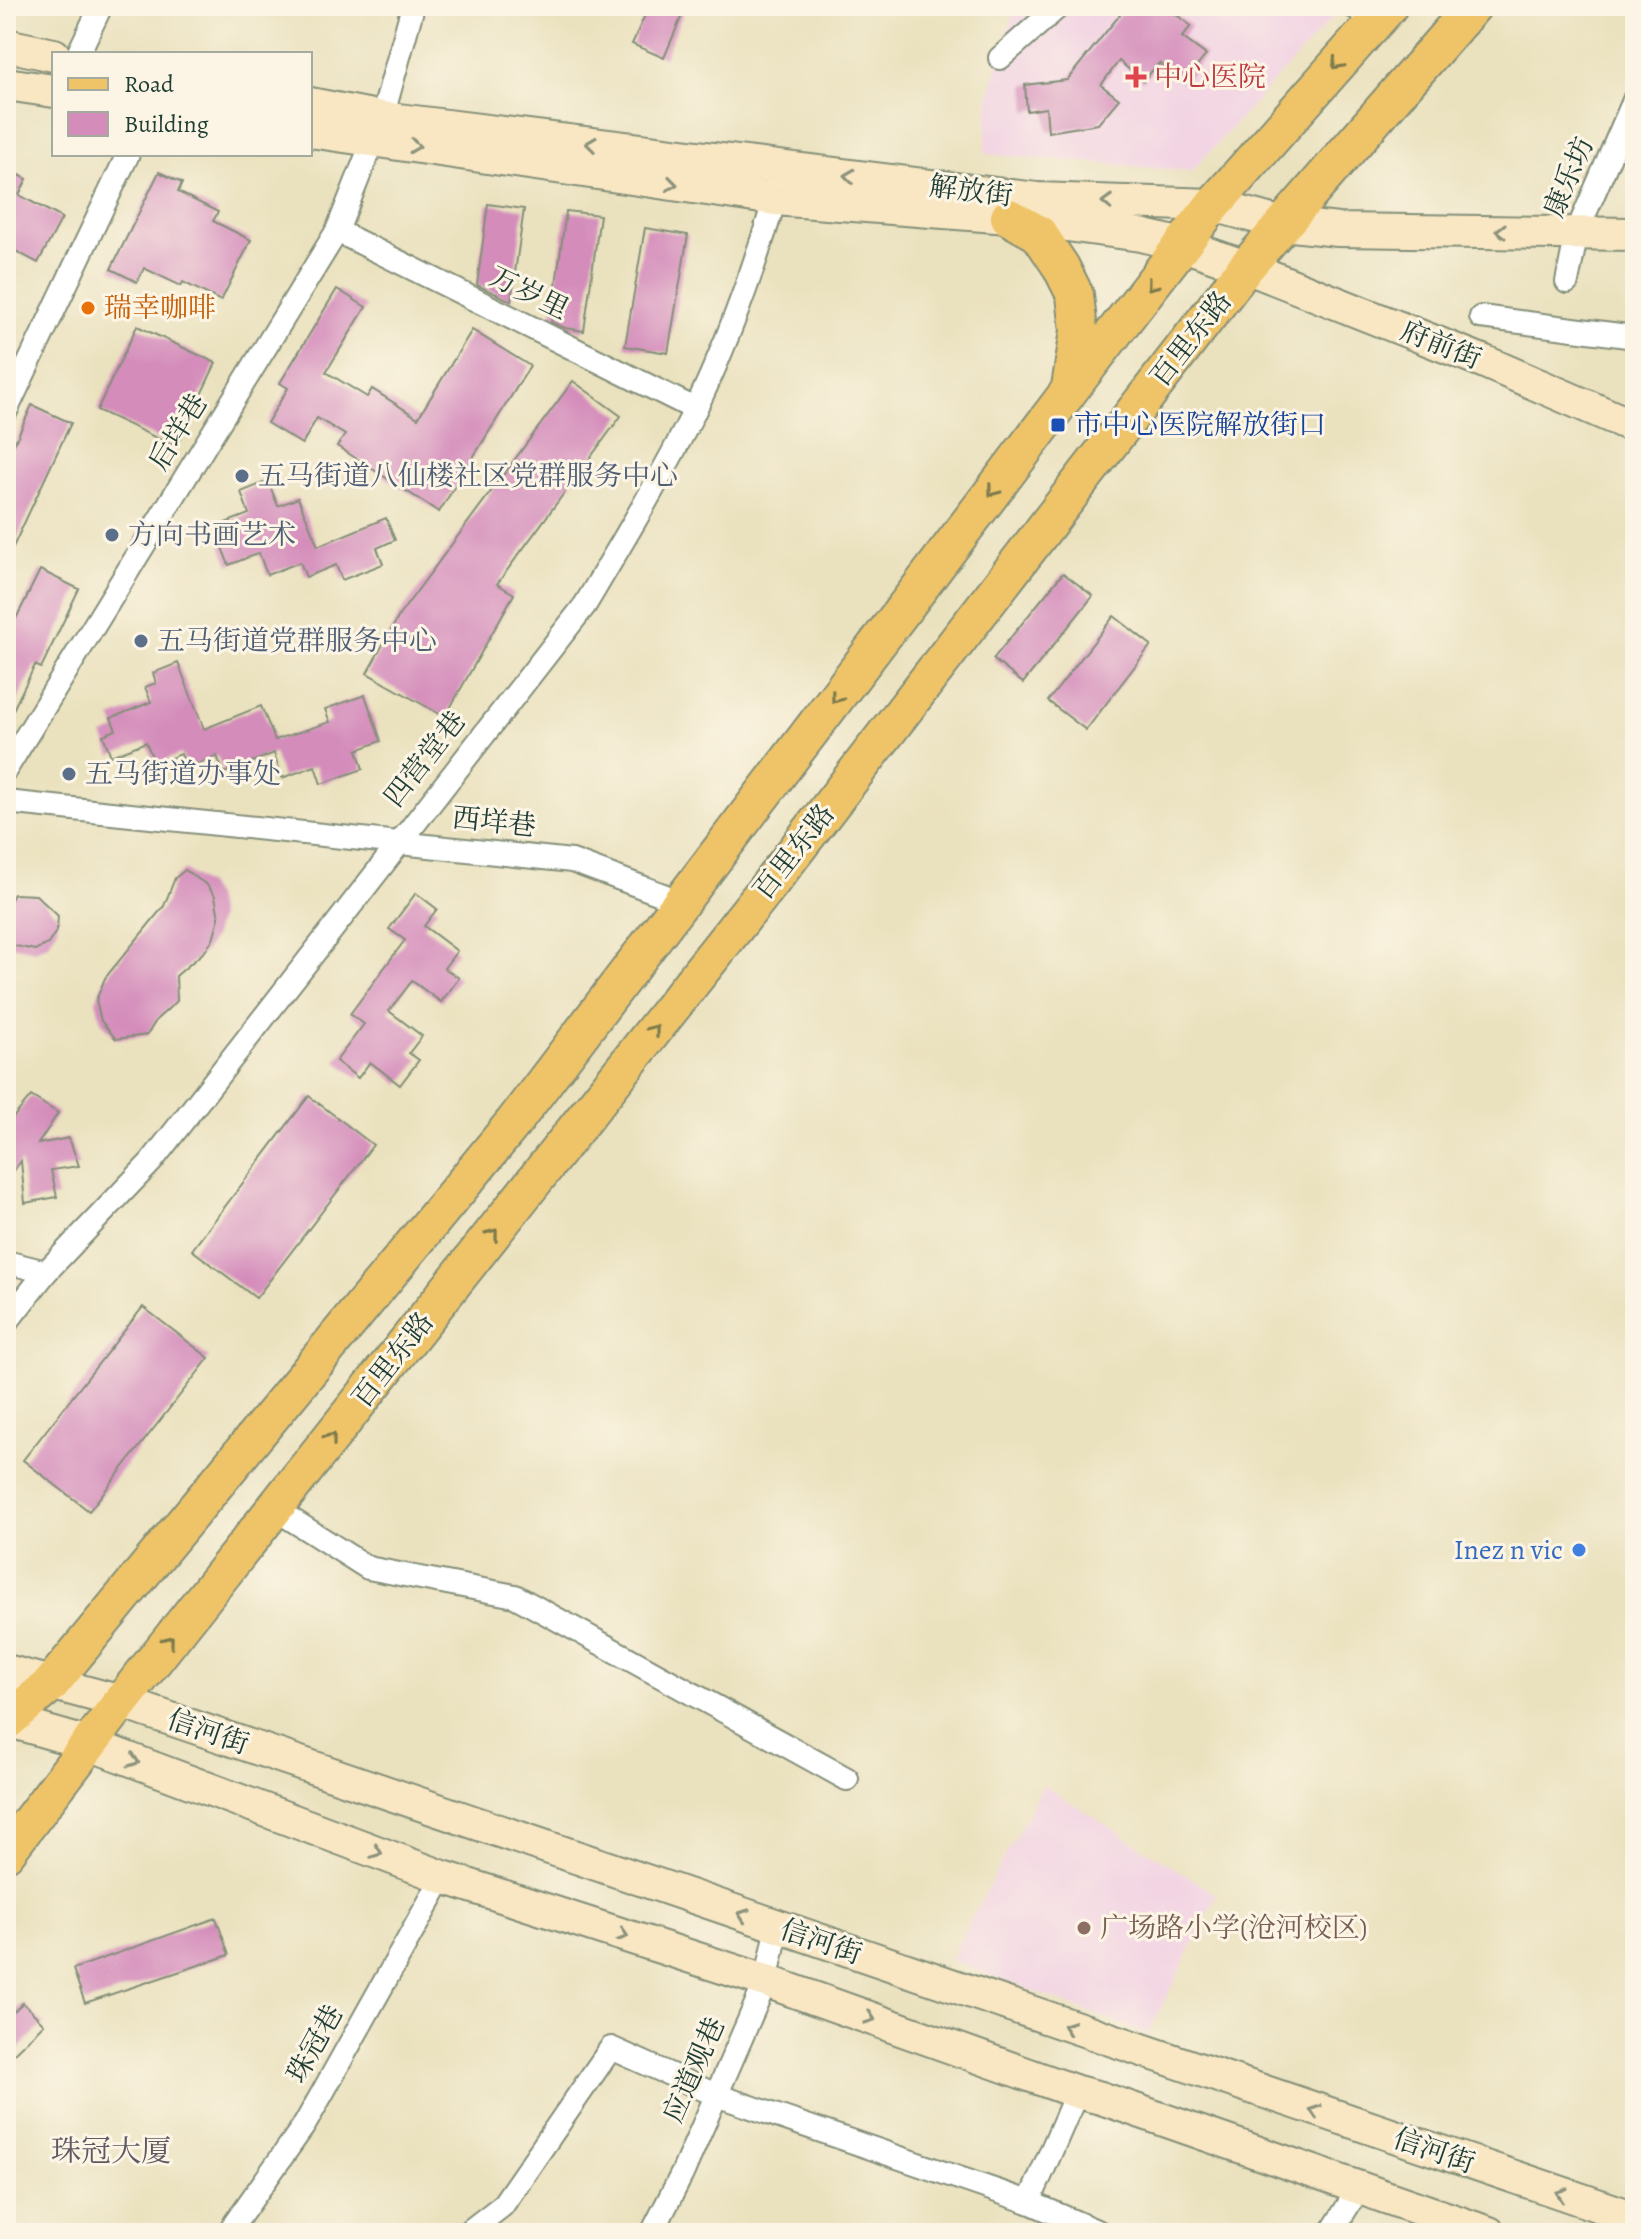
<svg xmlns="http://www.w3.org/2000/svg" width="1641" height="2239" font-family="Alegreya,'Noto Serif SC',serif">
<style>
.built{fill:#f1d0e3}
.building{fill:#d48cbb}
.lines{fill:none;stroke-linecap:round;stroke-linejoin:round}
.street-casing{stroke:#848f79;stroke-width:26}
.secondary-casing{stroke:#848f79;stroke-width:36}
.primary-casing{stroke:#848f79;stroke-width:40}
.street{stroke:#fff;stroke-width:22}
.secondary{stroke:#f9e7c3;stroke-width:32}
.primary{stroke:#efc469;stroke-width:36}
.oneway{stroke:#7d7a4c}
.oneway2{stroke:#8c927c}
.health-dot{fill:#e0444e;stroke:#fcf5e5;stroke-width:3}
.food-dot{fill:#e8710a;stroke:#fcf5e5;stroke-width:3}
.transit-dot{fill:#1a4fb4;stroke:#fcf5e5;stroke-width:3}
.service-dot{fill:#5c6f8a;stroke:#fcf5e5;stroke-width:3}
.shop-dot{fill:#3f7fe0;stroke:#fcf5e5;stroke-width:3}
.education-dot{fill:#8d6e63;stroke:#fcf5e5;stroke-width:3}
.labels{text-anchor:middle;dominant-baseline:central;stroke-width:6;stroke-linejoin:round;paint-order:stroke}
.health-label{font-size:28px;fill:#be3a42;stroke:#fcf5e5;text-anchor:start}
.street-label{font-size:28px;fill:#1f3d34;stroke:#fcf5e5}
.food-label{font-size:28px;fill:#c56008;stroke:#fcf5e5;text-anchor:start}
.transit-label{font-size:28px;fill:#164399;stroke:#fcf5e5;text-anchor:start}
.service-label{font-size:28px;fill:#4e5e75;stroke:#fcf5e5;text-anchor:start}
.shop-label{font-size:28px;fill:#366cbe;stroke:#fcf5e5;text-anchor:end}
.education-label{font-size:28px;fill:#785e54;stroke:#fcf5e5;text-anchor:start}
.neighbourhood-label{font-size:30px;fill:#5e5963;stroke:#fcf5e5}
</style>
<rect width="100%" height="100%" fill="#fcf5e5"/>
<filter id="ink" filterUnits="userSpaceOnUse"><feTurbulence type="fractalNoise" baseFrequency=".0125" numOctaves="2"/><feDisplacementMap in="SourceGraphic" scale="16" xChannelSelector="R" yChannelSelector="G"/><feConvolveMatrix kernelMatrix="1 2 1 2 8 2 1 2 1" color-interpolation-filters="sRGB"/></filter>
<filter id="wash" filterUnits="userSpaceOnUse"><feTurbulence type="fractalNoise" baseFrequency=".006" numOctaves="4" result="noise"/><feDisplacementMap in="SourceGraphic" scale="32" xChannelSelector="R" yChannelSelector="G"/><feGaussianBlur stdDeviation="1.8" result="paint"/><feColorMatrix in="noise" values="0 0 0 0 0 0 0 0 0 0 0 0 0 0 0 0 0 1.4 0 .05"/><feComposite in="paint" operator="in"/></filter>
<g filter="url(#wash)">
<rect width="100%" height="100%" fill="#eae1be"/>
<g class="built">
<polygon points="1015,6 1343,6 1192,171 985,154 989,96"/>
<polygon points="1043,1785 1217,1895 1148,2034 950,1960"/>
</g>
<g id="blocks">
<g class="building">
<polygon points="649,6 686,6 664,58 632,44"/>
<polygon points="1127,6 1165,6 1191,26 1182,37 1206,55 1184,83 1159,63 1143,81 1119,61 1101,85 1119,99 1098,124 1048,132 1046,108 1027,111 1025,85 1067,80"/>
<polygon points="6,168 27,179 19,195 62,218 38,263 6,246"/>
<polygon points="159,172 182,183 178,192 218,212 213,221 251,240 221,301 183,282 181,286 144,268 137,282 111,269"/>
<polygon points="488,204 524,209 511,301 477,285"/>
<polygon points="566,211 600,215 584,331 565,328 551,322"/>
<polygon points="645,228 688,235 668,353 625,346"/>
<polygon points="337,289 366,307 326,372 367,397 372,389 418,418 472,330 530,366 439,512 337,446 345,435 317,418 302,444 267,423 288,388 280,383"/>
<polygon points="137,326 216,363 176,447 97,410"/>
<polygon points="573,381 621,416 497,584 514,594 445,717 367,673 400,614"/>
<polygon points="32,405 71,423 6,562 6,462"/>
<polygon points="268,481 278,506 298,498 318,546 386,518 395,540 377,548 383,564 342,580 336,565 306,577 300,562 267,575 259,553 229,565 221,545 232,540 225,523 249,514 241,492"/>
<polygon points="40,570 79,589 41,668 35,665 6,724 6,639"/>
<polygon points="1063,573 1093,596 1023,683 993,659"/>
<polygon points="1114,616 1151,645 1086,730 1048,701"/>
<polygon points="178,663 204,729 261,706 275,740 330,722 325,709 365,695 381,741 357,750 363,769 321,784 315,766 282,778 274,753 224,773 217,756 187,768 181,754 155,764 146,742 111,756 103,735 116,730 111,718 151,702 145,687 156,683 153,673"/>
<polygon points="185,870 207,885 215,896 219,918 213,939 205,951 176,976 177,1001 157,1019 147,1035 116,1039 101,1021 96,1000 105,978 164,906 175,878"/>
<polygon points="416,893 437,909 424,926 457,951 444,968 459,978 441,1002 412,981 389,1011 422,1036 409,1053 419,1060 400,1085 370,1062 358,1078 336,1061 364,1024 350,1014 405,940 389,929"/>
<polygon points="14,894 36,895 58,916 57,930 48,944 35,950 6,944 6,908"/>
<polygon points="31,1096 58,1113 38,1144 69,1138 79,1166 51,1170 57,1197 25,1203 21,1161 6,1181 6,1126"/>
<polygon points="309,1096 373,1145 256,1298 192,1250"/>
<polygon points="143,1307 209,1358 89,1511 23,1460"/>
<polygon points="216,1918 229,1955 85,2003 73,1969"/>
<polygon points="23,2003 44,2024 6,2061 6,2019"/>
</g>
</g>
</g>
<g filter="url(#ink)">
<use href="#blocks" fill-opacity="0" stroke="#848f79" stroke-width="2"/>
<g class="lines">
<defs>
<g id="street">
<polyline points="1352,6 1378,18"/>
<polyline points="78,54 101,6"/>
<polyline points="1000,58 1059,6"/>
<polyline points="337,231 695,409"/>
<polyline points="1567,282 1577,232 1635,98"/>
<polyline points="1481,317 1635,337"/>
<polyline points="6,411 128,154"/>
<polyline points="6,769 337,231 382,118 413,6"/>
<polyline points="6,802 572,861 682,902"/>
<polyline points="6,1262 46,1272"/>
<path d="M 6,1323 L 46,1272 L 151,1162 L 585,605 C 623,541 661,478 694,412 C 728,343 753,271 775,199 L 776,185"/>
<polyline points="275,1509 368,1568 515,1596 847,1779"/>
<polyline points="1029,2202 1077,2092"/>
<polyline points="228,2233 305,2124 443,1877"/>
<polyline points="467,2233 502,2206 611,2048 716,2095 1029,2202 1101,2233"/>
<polyline points="652,2233 682,2174 766,1981 778,1927"/>
<polyline points="1331,2233 1359,2188"/>
</g>
<g id="secondary">
<polyline points="6,45 54,55"/>
<polyline points="6,84 54,91"/>
<polyline points="310,104 382,118 1037,199 1213,205 1283,224 1338,230 1635,234"/>
<polyline points="310,131 775,199 1009,217 1141,235 1183,245 1246,267 1485,362 1635,427"/>
<polyline points="6,1671 121,1702 1635,2218"/>
<polyline points="6,1720 89,1744 443,1877 766,1981 1077,2092 1101,2098 1489,2233"/>
</g>
<g id="primary">
<polyline points="1009,217 1039,234 1061,267 1075,295 1079,331 1070,387"/>
<polyline points="6,1722 51,1684 514,1122 1069,391 1213,205 1389,6"/>
<polyline points="6,1853 121,1702 769,885 1246,267 1473,6"/>
</g>
</defs>
<use href="#street" class="street-casing"/>
<use href="#secondary" class="secondary-casing"/>
<use href="#primary" class="primary-casing"/>
<use href="#street" class="street"/>
<use href="#secondary" class="secondary"/>
<use href="#primary" class="primary"/>
</g>
<defs><path id="oneway-chevron" d="M-2-3.5L2.5 0L-2 3.5" fill="none" stroke-width="1.6" stroke-linecap="round" stroke-linejoin="round" transform="scale(2)"/></defs>
<g class="oneway">
<use href="#oneway-chevron" transform="translate(1337 64) rotate(132)"/>
<use href="#oneway-chevron" transform="translate(1152 285) rotate(128)"/>
<use href="#oneway-chevron" transform="translate(993 491) rotate(127)"/>
<use href="#oneway-chevron" transform="translate(836 698) rotate(127)"/>
<use href="#oneway-chevron" transform="translate(654 1030) rotate(-52)"/>
<use href="#oneway-chevron" transform="translate(493 1234) rotate(-52)"/>
<use href="#oneway-chevron" transform="translate(331 1438) rotate(-52)"/>
<use href="#oneway-chevron" transform="translate(169 1641) rotate(-51)"/>
</g>
<g class="oneway2">
<use href="#oneway-chevron" transform="translate(591 144) rotate(-173)"/>
<use href="#oneway-chevron" transform="translate(415 146) rotate(8)"/>
<use href="#oneway-chevron" transform="translate(849 176) rotate(-173)"/>
<use href="#oneway-chevron" transform="translate(672 184) rotate(8)"/>
<use href="#oneway-chevron" transform="translate(1107 202) rotate(-178)"/>
<use href="#oneway-chevron" transform="translate(1501 231) rotate(-179)"/>
<use href="#oneway-chevron" transform="translate(134 1761) rotate(20)"/>
<use href="#oneway-chevron" transform="translate(377 1852) rotate(20)"/>
<use href="#oneway-chevron" transform="translate(743 1915) rotate(-161)"/>
<use href="#oneway-chevron" transform="translate(623 1935) rotate(18)"/>
<use href="#oneway-chevron" transform="translate(870 2018) rotate(20)"/>
<use href="#oneway-chevron" transform="translate(1068 2027) rotate(-161)"/>
<use href="#oneway-chevron" transform="translate(1315 2111) rotate(-161)"/>
<use href="#oneway-chevron" transform="translate(1561 2194) rotate(-162)"/>
</g>
</g>
<path class="health-dot" d="M1132 65h8v8h8v8h-8v8h-8v-8h-8v-8h8z"/>
<circle class="food-dot" cx="88" cy="308" r="8"/>
<rect class="transit-dot" x="1050" y="417" width="16" height="16" rx="4"/>
<g class="service-dot">
<circle cx="242" cy="476" r="8"/>
<circle cx="112" cy="535" r="8"/>
<circle cx="141" cy="641" r="8"/>
<circle cx="69" cy="774" r="8"/>
</g>
<circle class="shop-dot" cx="1579" cy="1550" r="8"/>
<circle class="education-dot" cx="1084" cy="1928" r="8"/>
<g class="labels">
<g class="health-label">
<text x="1154" y="77">中心医院</text>
</g>
<g class="street-label">
<text transform="translate(1569 177) rotate(-67)">康乐坊</text>
<text transform="translate(971 191) rotate(7)">解放街</text>
<text transform="translate(529 293) rotate(26)">万岁里</text>
<text transform="translate(1191 339) rotate(-52)">百里东路</text>
<text transform="translate(1441 345) rotate(22)">府前街</text>
<text transform="translate(178 432) rotate(-58)">后垟巷</text>
<text transform="translate(425 759) rotate(-52)">四营堂巷</text>
<text transform="translate(494 822) rotate(6)">西垟巷</text>
<text transform="translate(794 852) rotate(-52)">百里东路</text>
<text transform="translate(393 1360) rotate(-52)">百里东路</text>
<text transform="translate(208 1732) rotate(19)">信河街</text>
<text transform="translate(821 1942) rotate(19)">信河街</text>
<text transform="translate(315 2044) rotate(-61)">珠冠巷</text>
<text transform="translate(694 2070) rotate(-66)">应道观巷</text>
<text transform="translate(1434 2151) rotate(19)">信河街</text>
</g>
<g class="food-label">
<text x="104" y="308">瑞幸咖啡</text>
</g>
<g class="transit-label">
<text x="1074" y="425">市中心医院解放街口</text>
</g>
<g class="service-label">
<text x="258" y="476">五马街道八仙楼社区党群服务中心</text>
<text x="128" y="535">方向书画艺术</text>
<text x="157" y="641">五马街道党群服务中心</text>
<text x="85" y="774">五马街道办事处</text>
</g>
<g class="shop-label">
<text x="1563" y="1550">Inez n vic</text>
</g>
<g class="education-label">
<text x="1100" y="1928">广场路小学(沧河校区)</text>
</g>
<g class="neighbourhood-label">
<text x="111" y="2151">珠冠大厦</text>
</g>
</g>
<rect width="1641" height="2239" fill="none" stroke="#fcf5e5" stroke-width="32"/>
<rect x="52" y="52" width="260" height="104" fill="#fcf5e5" stroke="#a4ab9e" stroke-width="2"/>
<rect x="68" y="78" width="40" height="12" fill="#efc469" stroke="#a4ab9e" stroke-width="2"/>
<text x="124" y="92" font-size="24" fill="#1f3d34">Road</text>
<rect x="68" y="112" width="40" height="24" fill="#d48cbb" stroke="#a4ab9e" stroke-width="2"/>
<text x="124" y="132" font-size="24" fill="#1f3d34">Building</text>
</svg>
